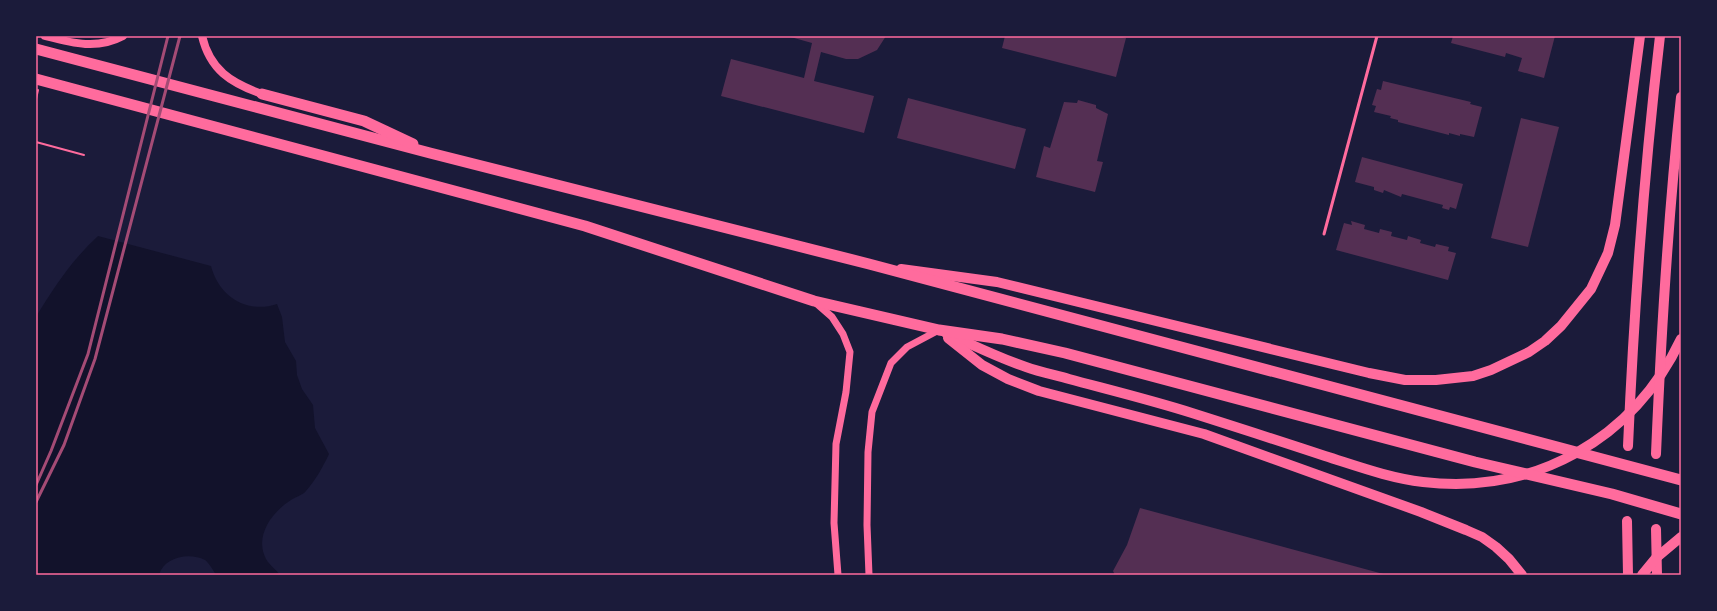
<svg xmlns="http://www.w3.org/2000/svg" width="1717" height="611" font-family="'Libre Baskerville',serif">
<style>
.water{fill:#12122b}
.building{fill:#542f53}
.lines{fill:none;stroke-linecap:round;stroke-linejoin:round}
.path{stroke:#ff6b9d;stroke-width:2}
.service{stroke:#ff6b9d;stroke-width:3}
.tertiary{stroke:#ff6b9d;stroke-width:7}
.secondary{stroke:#ff6b9d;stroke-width:8}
.primary{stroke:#ff6b9d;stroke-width:10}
.trunk{stroke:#ff6b9d;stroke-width:11}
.rail{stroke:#a44b75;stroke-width:3}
.neatline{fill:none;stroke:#ff6b9d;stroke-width:1.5}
</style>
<rect width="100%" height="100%" fill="#1b1b3a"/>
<path class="water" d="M 98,236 L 211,266 C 219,297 247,314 277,304 L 282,317 L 285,342 L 296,361 L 297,375 L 302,389 L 313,405 L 315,428 L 329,454 C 323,467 315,481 306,491 C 303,495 295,497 291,500 C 272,512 254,536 266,559 C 270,566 276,569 280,575 L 216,575 C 213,570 209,563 205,560 C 189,552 164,557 159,575 L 36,575 L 36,317 C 54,287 72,260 98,236 Z"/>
<g class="building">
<polygon points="787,36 886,36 877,50 858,59 846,59 821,52 814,81 874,96 864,133 721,96 731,59 804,78 812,43"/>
<polygon points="1005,36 1118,36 1126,38 1116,77 1002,48"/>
<polygon points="1453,36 1555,36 1544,78 1518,71 1522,58 1506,53 1505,57 1451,43"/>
<polygon points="1383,81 1471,102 1470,104 1482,107 1474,137 1460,134 1460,136 1449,133 1449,135 1398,122 1398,120 1390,118 1391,116 1374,112 1376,106 1372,105 1377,89 1381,90"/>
<polygon points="908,98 1026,129 1015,169 897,138"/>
<polygon points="1078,100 1096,105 1096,108 1108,114 1097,161 1103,162 1095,192 1036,177 1044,146 1050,148 1064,102 1077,103"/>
<polygon points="1521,118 1559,127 1528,247 1491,238"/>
<polygon points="1362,157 1463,184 1456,209 1450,207 1449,210 1442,208 1443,205 1402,194 1401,197 1384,190 1383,193 1374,190 1374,187 1355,182"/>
<polygon points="1351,221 1365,225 1364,229 1379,233 1380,229 1392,232 1391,236 1407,240 1408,236 1421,240 1420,243 1435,247 1436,244 1449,247 1448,251 1456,253 1448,280 1336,250 1344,223 1352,225"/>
<polygon points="1140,508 1387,575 1115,575 1113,571 1127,545"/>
</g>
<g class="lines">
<g class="path">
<polyline points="36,99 38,90"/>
<polyline points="36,142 84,155"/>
</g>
<polyline class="service" points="1324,234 1377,36"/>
<g class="tertiary">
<polyline points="816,303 832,317 843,334 850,352 846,392 836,444 834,523 838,575"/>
<polyline points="869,575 867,525 868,452 872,412 891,363 907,347 939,330"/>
</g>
<g class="secondary">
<path d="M 45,36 C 72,43 97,50 123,36"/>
<path d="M 202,36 C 210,70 231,83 262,94"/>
</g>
<g class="primary">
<polyline points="901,269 997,282 1369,373 1405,380 1436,380 1473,376 1491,370 1529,352 1545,341 1561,326 1591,289 1608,253 1615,225 1640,36"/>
<path d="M 946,333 C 973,345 999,358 1026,367 C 1040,372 1055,375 1069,379 C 1110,390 1151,400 1192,413 C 1236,427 1280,441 1325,456 C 1357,466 1389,478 1423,482 C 1534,495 1633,440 1681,339"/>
<polyline points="948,338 982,365 1008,379 1039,391 1204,434 1421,512 1466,530 1482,537 1496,547 1509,559 1522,575"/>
<path d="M 1628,446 C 1634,309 1644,172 1660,36"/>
<path d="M 1656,454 C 1661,335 1668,216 1681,97"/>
<polyline points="1627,521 1628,575"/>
<polyline points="1656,529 1657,575"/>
<polyline points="1642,575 1656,558 1681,537"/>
</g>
<g class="trunk">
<polyline points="36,49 430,153 869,264 1681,480"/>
<polyline points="36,79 585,226 814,301 939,330 1002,339 1065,353 1475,462 1612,494 1681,514"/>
<polyline points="262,94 364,121 413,144"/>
</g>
<g class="rail">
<polyline points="36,485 51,451 88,354 168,36"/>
<polyline points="36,502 64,445 95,359 180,36"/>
</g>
</g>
<rect width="1717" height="611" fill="none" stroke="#1b1b3a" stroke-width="74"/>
<rect x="37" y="37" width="1643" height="537" class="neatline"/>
</svg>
